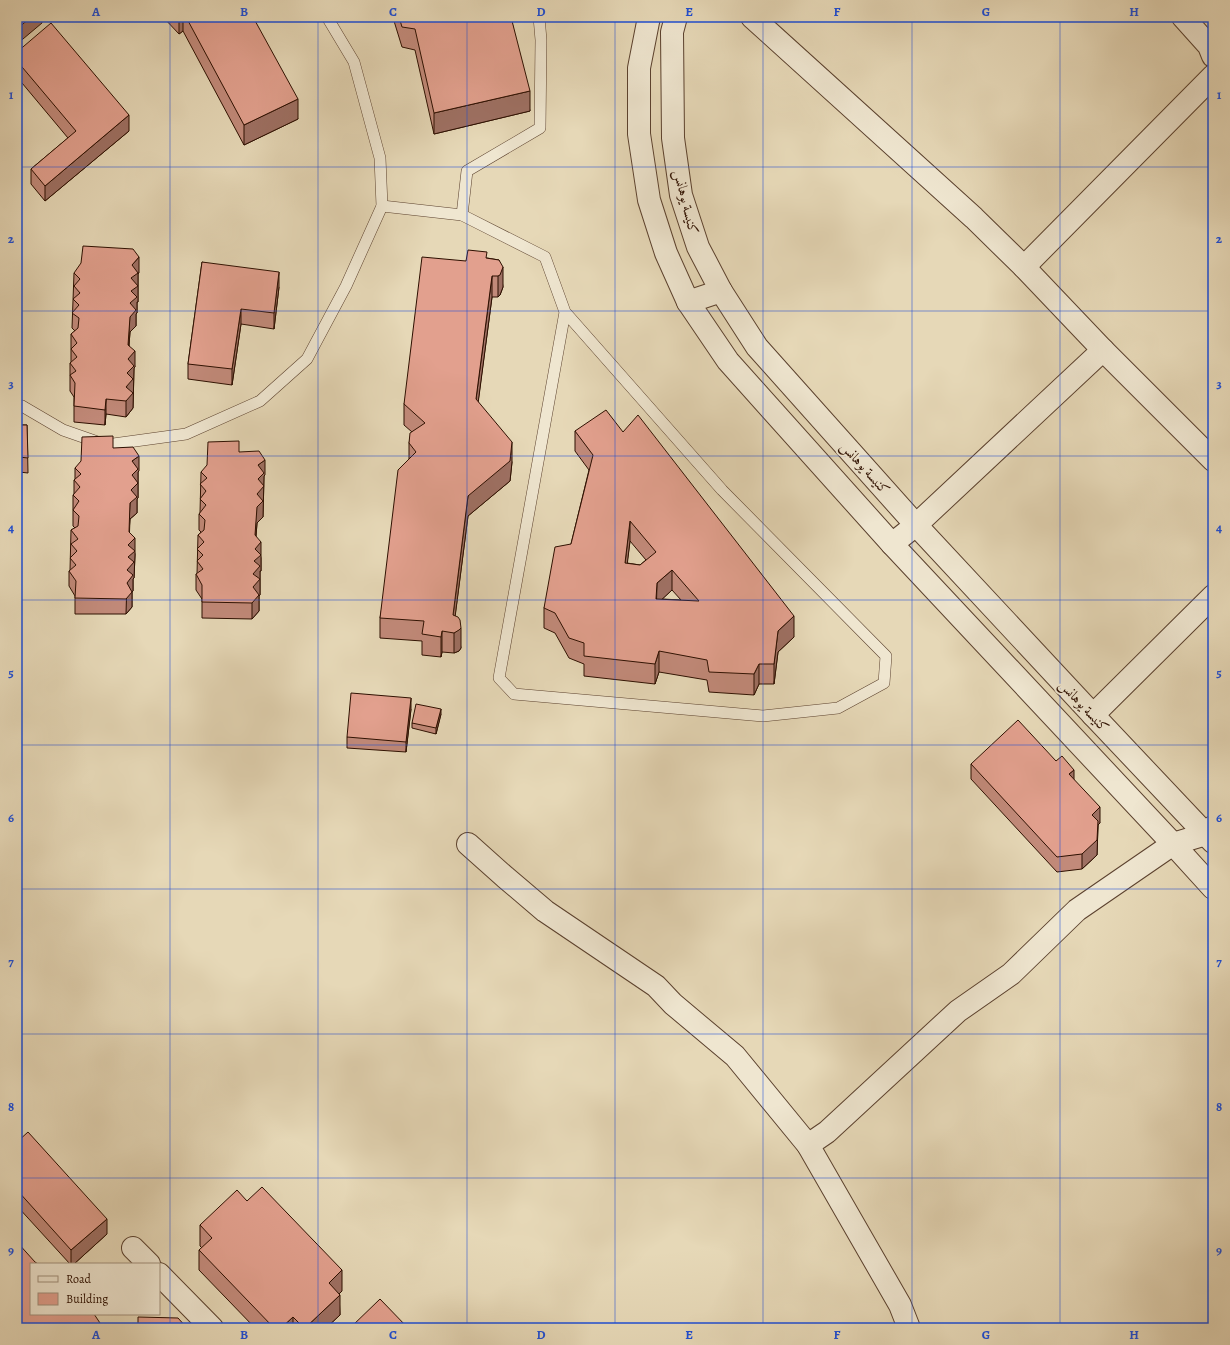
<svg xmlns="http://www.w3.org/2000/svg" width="1230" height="1345" font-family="Alegreya,Amiri,serif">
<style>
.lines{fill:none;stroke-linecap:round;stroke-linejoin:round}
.service-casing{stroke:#5b412e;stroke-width:12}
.minor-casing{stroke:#5b412e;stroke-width:24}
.tertiary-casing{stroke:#5b412e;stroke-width:24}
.service{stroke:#efe6d0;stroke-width:11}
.minor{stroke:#efe6d0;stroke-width:22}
.tertiary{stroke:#efe6d0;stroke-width:22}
.wall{fill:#c28a7a;stroke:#2d0f00;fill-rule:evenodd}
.shaded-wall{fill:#9e7063;stroke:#2d0f00}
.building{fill:#e2a08e;stroke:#2d0f00;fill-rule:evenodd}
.grid{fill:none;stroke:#1d4ed8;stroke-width:1;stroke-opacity:0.55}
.labels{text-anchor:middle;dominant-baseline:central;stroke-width:4;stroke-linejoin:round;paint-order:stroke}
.street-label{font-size:14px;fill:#2d0f00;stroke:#efe6d0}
.neatline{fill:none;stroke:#1d4ed8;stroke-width:1.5}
.grid-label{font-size:13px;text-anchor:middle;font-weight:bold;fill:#1d4ed8}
</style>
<rect width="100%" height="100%" fill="#e6d8b7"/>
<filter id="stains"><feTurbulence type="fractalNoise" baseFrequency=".005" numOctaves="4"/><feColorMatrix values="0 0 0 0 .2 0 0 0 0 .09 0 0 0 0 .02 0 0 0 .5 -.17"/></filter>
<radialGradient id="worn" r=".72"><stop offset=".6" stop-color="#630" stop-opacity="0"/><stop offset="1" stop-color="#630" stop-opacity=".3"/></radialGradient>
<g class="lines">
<defs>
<g id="service">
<polyline points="382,206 462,215 545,257 565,312 499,678 514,694 763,716 838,708 884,683 886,656 722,490 565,312"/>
<polyline points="462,215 467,171 540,128 541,40 539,17"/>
<polyline points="17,405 22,406 63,430 106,445 186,434 260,401 307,359 346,286 382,206 380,158 354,62 327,17"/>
</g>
<g id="minor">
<polyline points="752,17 974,218 1024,267 1103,350 1213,460"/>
<polyline points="1183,17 1209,46 1213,56"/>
<polyline points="1024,267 1213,76"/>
<polyline points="688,302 721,291"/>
<polyline points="892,544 916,525 1103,350"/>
<polyline points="1093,715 1213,596"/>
<polyline points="468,844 505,877 545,911 656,986 673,1004 735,1056 808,1145 900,1305 909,1328"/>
<polyline points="808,1145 827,1132 958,1011 1011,974 1077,910 1173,844 1206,834 1213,827"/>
<polyline points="133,1248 149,1264"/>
<polyline points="159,1274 212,1328"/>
</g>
<g id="tertiary">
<polyline points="649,17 639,68 639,134 649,200 666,253 688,302 728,361 892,544 1173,844 1213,888"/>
<polyline points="676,17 672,32 673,138 681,195 698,247 721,291 757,347 916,525 1093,715 1213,842"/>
</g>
</defs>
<use href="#service" class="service-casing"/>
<use href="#minor" class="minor-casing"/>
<use href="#tertiary" class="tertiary-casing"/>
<use href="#service" class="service"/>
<use href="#minor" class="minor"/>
<use href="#tertiary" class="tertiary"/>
</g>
<g class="wall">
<polygon points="163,17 253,17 298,119 244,145 183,31 179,34"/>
<polygon points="394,17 511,17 530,111 434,134 415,50 402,47 394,21"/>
<polygon points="17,52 129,131 45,201 31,184 31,169 68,138 17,77"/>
<polygon points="487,258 499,260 503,287 500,295 498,297 492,297 478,402 512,462 510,481 468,516 455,616 461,648 459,651 454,653 442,652 441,657 422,655 422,641 380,638 380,618 409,459 409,443 412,432 404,425 404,404 466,261"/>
<polygon points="202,262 279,287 274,329 241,324 232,385 188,379 188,364"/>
<polygon points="74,273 139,273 138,273 138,302 137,302 137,313 136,314 136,326 130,332 129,345 135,367 134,368 133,408 126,417 106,414 105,425 74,422 74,397 70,391 70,363 71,363 71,334 75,331 72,328"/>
<polygon points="17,425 27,425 28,473 19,472 20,492 17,494"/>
<path d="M 575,431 L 623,432 L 794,637 L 778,652 L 774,684 L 759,684 L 754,695 L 709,692 L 707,680 L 659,672 L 655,684 L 584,676 L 584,664 L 569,658 L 555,633 L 544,628 L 544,608 L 571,544 L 589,470 L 575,451 ZM 630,541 L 646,560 L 640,565 L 627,563 ZM 672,590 L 681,600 L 662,599 Z"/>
<polygon points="113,448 139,471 138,472 138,498 137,499 137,513 130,519 129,532 135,554 135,555 134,578 133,579 133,591 132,592 132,607 126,614 75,614 75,596 69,586 69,571 70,570 71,530 75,528 73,526 73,495 74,494 74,480 75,480 75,468"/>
<polygon points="239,452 265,475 264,476 263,517 257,523 256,536 261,558 261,571 260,571 260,595 259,596 259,611 252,619 202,618 202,599 196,590 196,574 197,574 198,535 201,532 199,530 199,514 200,513 201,472"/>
<polygon points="411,709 406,752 347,748 347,737"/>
<polygon points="441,714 436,734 412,728 412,723"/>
<polygon points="1056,761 1074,780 1100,823 1098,825 1097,855 1082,869 1057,872 971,779 971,764"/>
<polygon points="17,1142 107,1234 74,1264 70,1264 17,1206"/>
<polygon points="247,1201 342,1291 339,1294 340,1315 326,1328 255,1328 199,1270 199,1250 202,1248 200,1246 200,1225"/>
</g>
<g class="shaded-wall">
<polygon points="31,17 42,17 42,23 17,44 17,29"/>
<polygon points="179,17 183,17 183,31 179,34"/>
<polygon points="530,91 530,111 434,134 434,113"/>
<polygon points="298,99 298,119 244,145 244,125"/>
<polygon points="129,115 129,131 45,201 45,186"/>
<polygon points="139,257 139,273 138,273 138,302 137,302 137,313 136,314 136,326 130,332 128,358 135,351 135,367 134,368 133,408 126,417 126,401 132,265"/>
<polygon points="503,267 503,287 500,295 498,297 498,276"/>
<polygon points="279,272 279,287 274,329 274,313"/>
<polygon points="492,276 492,297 476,419 476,399"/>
<polygon points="241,309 241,324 232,385 232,369"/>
<polygon points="106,399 106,414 105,425 105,410"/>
<polygon points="512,442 512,462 510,481 468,516 453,633 453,615 468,496"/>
<polygon points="139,456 139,471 138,472 138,498 137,499 137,513 130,519 129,544 135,538 135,555 134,578 133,579 133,591 132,592 132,607 126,614 128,545 132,461"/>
<polygon points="265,460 265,475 264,476 263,517 257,523 255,548 261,542 261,571 260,571 260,595 259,596 259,611 252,619 252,603 258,465"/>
<polygon points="20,477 20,492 17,494 17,479"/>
<polygon points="630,521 630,541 625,583 625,563"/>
<polygon points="672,570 672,590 657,604 656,619 657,583"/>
<polygon points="794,616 794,637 778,652 774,684 774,664 778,631"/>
<polygon points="461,628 461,648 459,651 454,653 454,633"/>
<polygon points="442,631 442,652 441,657 441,637"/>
<polygon points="659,651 659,672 655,684 655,664"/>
<polygon points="759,664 759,684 754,695 754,674"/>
<polygon points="411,698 411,709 406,752 406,742"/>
<polygon points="441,709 441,714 436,734 436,728"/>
<polygon points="1074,770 1074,785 1069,774"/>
<polygon points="1100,807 1100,823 1098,825 1097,855 1082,869 1082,854 1092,815"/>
<polygon points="107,1219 107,1234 74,1264 71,1264 71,1250"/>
<polygon points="342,1270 342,1291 329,1304 329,1283"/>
<polygon points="340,1295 340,1315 326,1328 305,1328"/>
<polygon points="293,1317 293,1328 281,1328"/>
</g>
<g class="building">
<polygon points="17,17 31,17 17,29"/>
<polygon points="186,17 253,17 298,99 244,125"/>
<polygon points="399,17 511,17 530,91 434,113 415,29 402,27"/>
<polygon points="51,23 129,115 45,186 31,169 76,131 17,61 17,52"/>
<polygon points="83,246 133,249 139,257 132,265 138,273 131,278 138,286 131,291 137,297 130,303 136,310 130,317 128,345 135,351 128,359 134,366 127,373 133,379 126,387 133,393 126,401 106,399 105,410 74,406 75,383 70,375 76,371 70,363 77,357 71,349 77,343 71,334 78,328 79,318 72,313 79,305 73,299 80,293 74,286 80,279 74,273 81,263"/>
<polygon points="468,250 487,252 486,258 499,260 503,267 500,275 498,276 492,276 476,399 512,442 510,461 468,496 453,615 458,617 460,620 461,628 459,630 454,633 442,631 441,637 422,634 424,621 380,618 398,470 416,452 409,443 410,433 425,423 404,404 422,257 466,261"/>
<polygon points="202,262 279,272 274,313 241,309 232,369 188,364"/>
<path d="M 606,410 L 623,432 L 638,415 L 794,616 L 778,631 L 774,664 L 759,664 L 754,674 L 709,672 L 707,660 L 659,651 L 655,664 L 584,656 L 584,643 L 569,638 L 555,613 L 544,608 L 555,547 L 571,544 L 593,455 L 575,431 ZM 630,521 L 656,552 L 640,565 L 625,563 ZM 672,570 L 699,601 L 656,599 L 657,583 Z"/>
<polygon points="17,425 27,425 28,458 19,457 20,477 17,479"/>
<polygon points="113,436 113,448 133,447 139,456 132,461 138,469 132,475 138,483 131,490 137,497 130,503 129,532 135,538 128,545 135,551 128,557 134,562 127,570 133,575 127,583 132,592 126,599 75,598 76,581 69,571 76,565 70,558 77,551 71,544 78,539 71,530 78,526 79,516 73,510 79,501 73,495 80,487 74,480 81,474 75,468 81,461 82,437"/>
<polygon points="239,441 239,452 259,451 265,460 258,465 264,473 258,479 264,486 257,494 263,501 257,507 255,535 261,542 255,549 261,555 254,561 260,566 253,574 260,579 253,587 259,595 252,603 202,602 202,585 196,574 203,569 197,561 203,555 197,549 204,542 198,535 204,530 205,520 199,514 206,505 200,499 206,491 200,484 207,478 201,472 207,465 208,442"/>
<polygon points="351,693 411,698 406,742 347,737"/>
<polygon points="416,704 441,709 436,728 412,723"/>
<polygon points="1018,720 1056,761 1062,756 1074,770 1069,774 1100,807 1092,815 1098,821 1097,840 1082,854 1057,857 971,764"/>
<polygon points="28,1132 107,1219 71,1250 17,1190 17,1142"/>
<polygon points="262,1187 342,1270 329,1283 340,1295 305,1328 304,1328 293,1317 281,1328 274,1328 199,1250 212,1238 200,1225 237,1190 247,1201"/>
<polygon points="17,1242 35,1262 38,1264 31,1264 31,1314 94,1314 102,1326 100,1328 17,1328"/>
<polygon points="380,1299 408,1328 350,1328"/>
<polygon points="138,1317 178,1318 187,1328 138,1328"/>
</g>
<path class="grid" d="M 170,17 L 170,1328M 318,17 L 318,1328M 467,17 L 467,1328M 615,17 L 615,1328M 763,17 L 763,1328M 912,17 L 912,1328M 1060,17 L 1060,1328M 17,167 L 1213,167M 17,311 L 1213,311M 17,456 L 1213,456M 17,600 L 1213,600M 17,745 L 1213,745M 17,889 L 1213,889M 17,1034 L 1213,1034M 17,1178 L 1213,1178"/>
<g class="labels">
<g class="street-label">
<text transform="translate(686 202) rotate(76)">كنيسة يوهانس</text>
<text transform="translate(865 468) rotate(48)">كنيسة يوهانس</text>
<text transform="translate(1084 706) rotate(47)">كنيسة يوهانس</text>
</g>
</g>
<rect width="1230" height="1345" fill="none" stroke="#e6d8b7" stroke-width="44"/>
<rect x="30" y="1263" width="130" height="52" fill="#efe6d0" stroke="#a1907d"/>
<rect x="38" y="1276" width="20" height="6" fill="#efe6d0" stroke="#a1907d"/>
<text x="66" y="1283" font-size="12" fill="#2d0f00">Road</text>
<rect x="38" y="1293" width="20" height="12" fill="#e2a08e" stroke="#a1907d"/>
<text x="66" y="1303" font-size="12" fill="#2d0f00">Building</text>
<rect x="22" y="22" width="1186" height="1301" class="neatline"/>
<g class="grid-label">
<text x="96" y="16">A</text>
<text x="244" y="16">B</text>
<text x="393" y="16">C</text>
<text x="541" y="16">D</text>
<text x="689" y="16">E</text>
<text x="837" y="16">F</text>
<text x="986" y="16">G</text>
<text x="1134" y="16">H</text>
<text x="11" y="99">1</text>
<text x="1219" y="99">1</text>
<text x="11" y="243">2</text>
<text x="1219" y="243">2</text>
<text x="11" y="388">3</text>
<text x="1219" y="388">3</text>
<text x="11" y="532">4</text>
<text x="1219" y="532">4</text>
<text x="11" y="677">5</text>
<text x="1219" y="677">5</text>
<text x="11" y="822">6</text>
<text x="1219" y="822">6</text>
<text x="11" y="966">7</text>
<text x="1219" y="966">7</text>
<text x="11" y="1111">8</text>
<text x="1219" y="1111">8</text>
<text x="11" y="1255">9</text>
<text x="1219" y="1255">9</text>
<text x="96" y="1339">A</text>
<text x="244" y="1339">B</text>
<text x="393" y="1339">C</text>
<text x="541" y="1339">D</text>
<text x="689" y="1339">E</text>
<text x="837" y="1339">F</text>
<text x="986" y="1339">G</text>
<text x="1134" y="1339">H</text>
</g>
<rect width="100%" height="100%" filter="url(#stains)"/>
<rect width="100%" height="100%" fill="url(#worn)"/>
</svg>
